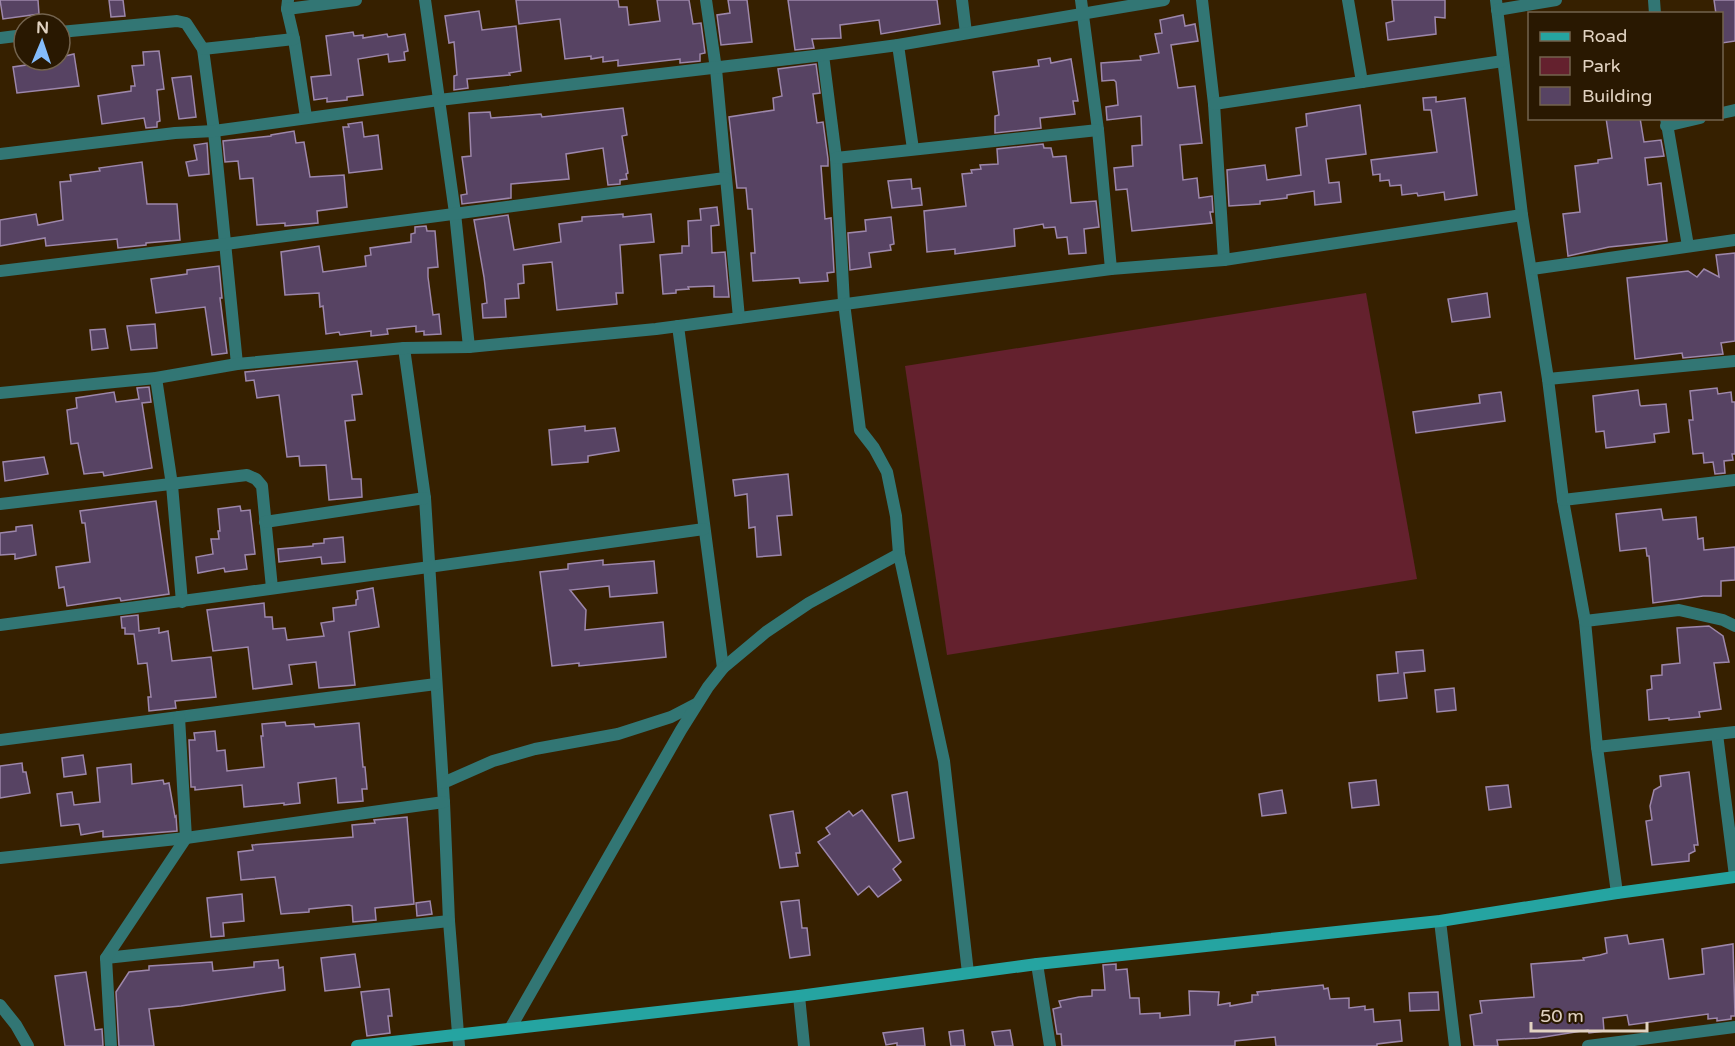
<svg xmlns="http://www.w3.org/2000/svg" width="1735" height="1046" font-family="'Varela Round',sans-serif">
<style>
.green{fill:#64212e}
.building{fill:#574363;stroke:#9d87ab;stroke-width:1.5}
.lines{fill:none;stroke-linecap:round;stroke-linejoin:round}
.street{stroke:#327674;stroke-width:12}
.secondary{stroke:#25a4a1;stroke-width:12}
</style>
<rect width="100%" height="100%" fill="#362000"/>
<polygon class="green" points="1366,293 1417,579 947,655 905,366"/>
<g class="building">
<polygon points="0,0 38,0 39,14 3,19"/>
<polygon points="109,0 123,0 125,16 111,17"/>
<polygon points="516,0 618,0 619,7 627,7 629,25 660,21 657,0 689,0 693,24 701,23 705,53 700,54 700,61 680,63 680,59 618,66 618,60 603,62 603,57 591,59 591,56 565,59 560,19 519,24"/>
<polygon points="728,0 747,0 752,42 721,45 717,15 730,13"/>
<polygon points="788,0 937,0 940,24 881,34 879,20 840,25 841,38 812,39 814,48 795,50"/>
<polygon points="1392,0 1445,0 1445,18 1435,17 1436,34 1388,40 1386,23 1394,21"/>
<polygon points="1714,0 1735,0 1735,41 1722,43 1722,14 1716,14"/>
<polygon points="479,11 482,30 516,26 521,71 509,73 510,75 467,79 468,88 454,90 454,76 457,75 454,42 449,43 445,16"/>
<polygon points="1183,15 1185,26 1195,24 1198,41 1171,45 1178,88 1195,86 1202,143 1180,145 1183,180 1197,178 1199,198 1212,196 1213,212 1210,212 1212,223 1132,231 1127,189 1116,190 1114,168 1133,166 1132,146 1142,145 1141,116 1107,120 1106,107 1118,105 1116,82 1114,80 1102,81 1101,63 1141,60 1140,56 1159,53 1155,34 1162,33 1160,20"/>
<polygon points="353,32 354,36 363,35 363,38 387,34 388,37 405,34 408,51 404,52 405,60 389,62 388,54 358,59 363,95 347,97 347,100 327,102 327,98 314,100 311,77 331,75 326,36"/>
<polygon points="159,51 164,89 157,90 160,121 157,122 157,127 146,128 144,118 102,124 98,96 131,91 131,86 135,86 132,66 144,65 143,52"/>
<polygon points="74,54 79,86 17,93 13,67 60,60 60,57"/>
<polygon points="1050,58 1051,63 1071,59 1078,101 1073,101 1075,114 1040,118 1041,128 995,133 995,116 999,115 993,72 1039,66 1038,60"/>
<polygon points="816,64 820,93 813,94 817,123 823,122 828,159 828,166 821,166 825,219 831,218 834,272 827,273 828,281 800,283 799,278 753,281 751,253 755,253 752,209 748,209 746,188 737,188 729,117 774,110 773,98 782,96 778,69"/>
<polygon points="191,76 196,117 179,119 172,78"/>
<polygon points="1436,97 1436,102 1465,98 1477,195 1445,200 1444,192 1418,196 1417,193 1402,195 1401,185 1390,186 1389,180 1380,181 1380,174 1373,175 1371,160 1437,152 1431,110 1424,110 1423,98"/>
<polygon points="1360,105 1366,154 1326,159 1329,183 1339,182 1341,202 1315,205 1314,191 1287,195 1287,198 1260,201 1260,204 1229,206 1227,170 1265,165 1267,180 1301,175 1296,128 1307,126 1306,114"/>
<polygon points="623,108 627,135 622,136 628,173 626,174 627,179 620,180 620,184 608,185 603,148 566,154 569,179 511,184 511,198 462,204 461,195 467,194 462,157 471,156 469,113 490,112 491,118 541,114 542,117"/>
<polygon points="1606,118 1640,118 1644,142 1661,140 1664,156 1645,158 1648,185 1661,183 1667,241 1609,247 1568,256 1563,214 1580,212 1575,166 1598,163 1598,160 1612,158"/>
<polygon points="362,122 364,137 378,135 382,169 349,173 343,127 349,127 348,124"/>
<polygon points="294,131 296,143 304,142 310,177 344,175 347,207 317,211 318,223 285,226 285,223 257,225 253,178 240,179 238,161 225,162 223,141 271,136 271,135"/>
<polygon points="207,143 209,174 189,176 186,162 197,160 194,145"/>
<polygon points="1043,144 1044,148 1051,148 1053,157 1066,156 1071,203 1096,201 1099,227 1084,229 1086,253 1069,254 1067,237 1057,238 1055,227 1044,228 1043,224 1014,229 1015,246 955,254 955,249 927,252 924,211 966,206 962,174 972,173 971,170 981,169 980,165 998,164 997,149"/>
<polygon points="142,162 147,204 177,204 180,240 146,243 146,245 118,248 117,239 46,246 45,238 0,246 0,220 36,214 38,225 63,220 60,182 71,181 70,175 100,171 99,168"/>
<polygon points="911,179 912,189 920,188 922,205 892,208 888,181"/>
<polygon points="717,207 719,225 711,226 712,253 725,252 729,297 714,297 714,286 688,287 689,289 676,290 676,293 663,294 660,255 682,253 682,246 689,246 688,221 701,220 700,209"/>
<polygon points="623,214 623,217 651,214 654,242 620,245 623,293 616,293 617,304 557,310 552,262 523,265 524,283 518,284 519,298 505,299 506,317 483,318 482,304 487,303 484,277 474,220 508,215 514,250 561,242 559,224 582,221 582,217"/>
<polygon points="891,217 894,244 890,245 891,250 869,253 871,267 850,270 848,233 866,231 865,220"/>
<polygon points="426,226 427,231 435,231 438,267 428,268 428,277 433,315 439,314 441,334 424,335 424,331 416,332 416,326 387,329 388,334 371,336 371,331 340,335 339,332 326,334 323,306 320,307 319,293 285,295 281,252 319,246 323,272 366,266 365,256 371,255 370,248 411,242 411,234 415,233 415,227"/>
<polygon points="1735,253 1735,341 1721,343 1723,354 1683,358 1682,353 1635,359 1627,278 1688,271 1697,277 1704,269 1719,277 1716,255"/>
<polygon points="219,266 222,298 220,298 227,353 212,355 205,307 156,313 151,279 187,274 187,270"/>
<polygon points="1487,293 1490,317 1452,322 1448,299"/>
<polygon points="155,324 157,348 131,350 127,326"/>
<polygon points="105,329 108,348 92,350 90,330"/>
<polygon points="357,361 362,394 352,395 355,420 345,421 352,479 361,479 362,497 329,500 326,465 300,466 299,456 287,457 279,395 257,398 254,380 246,381 245,372"/>
<polygon points="149,387 151,402 142,403 152,468 104,476 103,472 84,474 78,443 71,444 67,410 77,408 76,398 114,392 116,402 139,399 137,388"/>
<polygon points="1717,388 1718,394 1731,392 1732,402 1735,402 1735,454 1732,454 1733,460 1724,461 1725,473 1715,474 1713,462 1704,463 1703,453 1693,454 1689,420 1693,420 1690,391"/>
<polygon points="1638,390 1640,405 1641,406 1666,404 1669,432 1654,434 1655,442 1606,448 1604,431 1596,432 1593,396"/>
<polygon points="1501,392 1505,421 1416,433 1413,412 1480,403 1479,395"/>
<polygon points="585,426 585,431 615,428 619,451 588,456 588,462 552,465 549,430"/>
<polygon points="44,457 48,474 5,481 3,462"/>
<polygon points="788,474 792,515 777,516 781,555 757,557 755,527 749,528 747,494 735,496 733,480"/>
<polygon points="156,501 169,594 121,601 120,598 118,598 67,606 64,587 59,588 56,567 90,562 85,523 82,523 80,511"/>
<polygon points="240,506 241,511 250,510 255,554 245,555 247,569 225,572 224,568 198,573 196,557 213,554 211,539 219,539 218,531 220,531 218,509"/>
<polygon points="1661,509 1663,520 1696,517 1698,539 1703,538 1704,550 1735,547 1735,580 1721,581 1721,596 1703,596 1653,603 1649,556 1647,556 1646,548 1620,551 1616,514"/>
<polygon points="32,525 36,555 15,559 15,554 0,555 0,533 16,531 16,527"/>
<polygon points="343,537 345,562 322,564 321,557 279,562 278,549 313,546 313,544 324,543 324,539"/>
<polygon points="603,560 603,565 654,561 657,593 610,597 609,586 570,590 586,610 585,630 663,622 666,657 579,666 579,663 552,666 540,572 568,569 568,564"/>
<polygon points="373,588 379,627 349,632 355,685 319,688 316,662 289,665 292,684 253,689 248,647 213,651 207,610 264,603 265,617 272,617 273,629 285,628 287,640 324,636 321,623 334,621 333,608 356,605 356,600 358,599 357,591"/>
<polygon points="138,615 139,631 159,628 159,633 168,631 172,661 211,657 216,697 175,701 176,708 149,711 148,697 151,697 147,663 138,664 134,634 125,634 125,628 122,628 121,617"/>
<polygon points="1709,626 1723,636 1729,662 1714,663 1721,709 1699,712 1700,717 1669,720 1669,718 1649,720 1647,690 1652,689 1651,676 1662,675 1662,665 1680,663 1677,628"/>
<polygon points="1423,650 1425,671 1404,673 1407,698 1379,701 1377,675 1398,673 1396,652"/>
<polygon points="1454,688 1456,710 1437,712 1435,690"/>
<polygon points="285,722 286,726 314,724 315,727 359,723 363,767 365,767 367,789 362,789 363,801 338,803 336,778 298,783 300,803 284,805 284,803 244,807 242,785 195,790 195,787 191,787 189,740 195,740 194,733 215,731 217,751 225,750 227,771 264,767 261,736 263,736 262,724"/>
<polygon points="83,755 86,774 64,777 62,758"/>
<polygon points="22,763 23,772 26,772 30,793 0,798 0,766"/>
<polygon points="131,764 132,784 163,780 164,784 169,783 175,817 176,816 177,831 103,837 103,831 81,835 79,824 61,826 57,794 72,792 74,805 100,802 97,768"/>
<polygon points="1689,772 1698,845 1694,845 1695,851 1689,854 1689,861 1652,865 1646,821 1652,820 1650,806 1654,790 1661,786 1660,776"/>
<polygon points="1376,780 1379,805 1352,808 1349,783"/>
<polygon points="1508,785 1511,807 1489,810 1486,787"/>
<polygon points="1282,790 1286,813 1262,816 1259,794"/>
<polygon points="907,792 914,838 899,841 892,795"/>
<polygon points="862,810 901,862 893,869 901,880 878,897 869,886 858,895 818,842 830,834 826,828 849,811 853,816"/>
<polygon points="793,811 800,853 796,853 798,866 780,868 770,815"/>
<polygon points="407,817 414,904 375,908 376,920 353,922 352,906 349,905 309,909 309,912 281,914 275,877 241,880 238,852 253,850 252,845 353,837 352,825 375,823 374,820"/>
<polygon points="242,894 244,921 223,923 224,936 211,937 207,898"/>
<polygon points="799,900 802,928 807,928 810,955 790,958 781,902"/>
<polygon points="430,901 432,914 417,916 416,903"/>
<polygon points="1627,935 1629,944 1663,939 1669,979 1704,974 1702,949 1733,944 1735,1016 1731,1016 1731,1019 1717,1021 1717,1018 1708,1019 1708,1014 1629,1025 1627,1015 1603,1018 1604,1031 1589,1033 1588,1030 1538,1038 1497,1040 1498,1046 1474,1046 1470,1015 1482,1013 1480,1001 1534,997 1531,964 1584,960 1583,958 1600,955 1607,953 1605,938"/>
<polygon points="355,954 360,987 325,991 321,958"/>
<polygon points="278,960 279,968 283,967 285,990 181,1006 149,1009 154,1046 119,1046 116,992 129,972 149,970 149,966 212,962 213,971 254,967 254,962"/>
<polygon points="1116,964 1116,970 1127,969 1130,998 1139,998 1140,1014 1160,1013 1160,1018 1190,1015 1189,991 1219,992 1218,1005 1230,1003 1230,1006 1252,1002 1252,995 1258,995 1257,992 1323,985 1324,989 1328,988 1330,999 1349,998 1349,1008 1365,1006 1365,1010 1373,1009 1374,1022 1400,1020 1402,1041 1377,1044 1377,1046 1276,1046 1275,1037 1235,1041 1235,1046 1062,1046 1061,1034 1057,1034 1053,1009 1061,1007 1059,1001 1079,997 1092,996 1092,990 1105,990 1103,965"/>
<polygon points="86,972 95,1030 102,1029 103,1046 65,1046 55,976"/>
<polygon points="389,989 392,1016 388,1016 390,1033 367,1036 361,992"/>
<polygon points="1438,992 1439,1010 1410,1011 1409,993"/>
<polygon points="923,1028 925,1046 897,1046 897,1043 886,1045 883,1033"/>
<polygon points="963,1030 965,1046 951,1046 949,1032"/>
<polygon points="1010,1030 1013,1046 995,1046 992,1032"/>
</g>
<g class="lines">
<g class="street">
<polyline points="288,0 287,9 294,39 306,117"/>
<polyline points="425,0 455,213 469,347"/>
<polyline points="706,0 716,69 739,318"/>
<polyline points="962,0 966,33"/>
<polyline points="1081,0 1098,130 1111,269"/>
<polyline points="1202,0 1214,104 1224,260"/>
<polyline points="1348,0 1362,82"/>
<polyline points="1496,0 1522,215 1548,379 1563,500 1585,621 1597,747 1617,893"/>
<polyline points="1654,0 1655,14"/>
<polyline points="287,9 356,0"/>
<polyline points="1497,10 1556,0"/>
<polyline points="60,32 177,21 186,23 203,49 214,131 237,364"/>
<polyline points="0,38 24,35"/>
<polyline points="898,45 913,149"/>
<polyline points="203,49 294,39"/>
<polyline points="823,55 836,158 844,303 860,430 874,448 887,472 896,516 899,554 944,761 968,973"/>
<polyline points="1214,104 1503,61"/>
<polyline points="1722,113 1735,110"/>
<polyline points="1666,118 1688,246"/>
<polyline points="1666,126 1700,118"/>
<polyline points="0,154 175,133 214,131 439,100 823,55 898,45 1164,0"/>
<polyline points="836,158 1098,130"/>
<polyline points="1532,269 1735,240"/>
<polyline points="0,271 226,244 725,178"/>
<polyline points="678,326 723,668"/>
<polyline points="404,348 425,498 444,802 449,921 459,1046"/>
<polyline points="156,378 172,485 182,602"/>
<polyline points="1548,379 1735,361"/>
<polyline points="0,393 156,378 237,364 404,348 469,347 656,329 1111,269 1224,260 1522,215"/>
<polyline points="1563,500 1735,480"/>
<polyline points="0,504 247,475 256,479 262,486 272,588"/>
<polyline points="265,522 425,498"/>
<polyline points="1585,621 1679,610 1723,620 1735,626"/>
<path d="M 0,625 C 235,595 470,561 704,529"/>
<polyline points="1717,734 1735,876"/>
<polyline points="0,740 436,684"/>
<polyline points="1597,747 1735,732"/>
<polyline points="443,783 493,761 535,749 618,734 671,717 696,704"/>
<polyline points="0,858 186,838 444,802"/>
<polyline points="1440,921 1455,1046"/>
<polyline points="106,958 449,921"/>
<polyline points="1037,964 1050,1046"/>
<polyline points="799,996 804,1046"/>
<polyline points="0,1005 16,1025 28,1046"/>
<polyline points="511,1027 681,730 708,687 723,668 766,632 809,603 899,554"/>
<polyline points="111,1046 106,958 186,838 179,717"/>
<polyline points="1588,1046 1735,1027"/>
</g>
<polyline class="secondary" points="357,1046 799,996 1037,964 1440,921 1617,893 1735,877"/>
</g>
<rect x="1528" y="12" width="195" height="108" fill="#291801" stroke="#73634e" stroke-width="1.5"/>
<rect x="1540" y="32" width="30" height="9" fill="#25a4a1" stroke="#73634e" stroke-width="1.5"/>
<text x="1582" y="42" font-size="18" fill="#e2d3c2">Road</text>
<rect x="1540" y="57" width="30" height="18" fill="#64212e" stroke="#73634e" stroke-width="1.5"/>
<text x="1582" y="72" font-size="18" fill="#e2d3c2">Park</text>
<rect x="1540" y="87" width="30" height="18" fill="#574363" stroke="#73634e" stroke-width="1.5"/>
<text x="1582" y="102" font-size="18" fill="#e2d3c2">Building</text>
<g transform="translate(42 42) rotate(2)"><circle r="28" fill="#291801" stroke="#73634e" stroke-width="1.5"/>
<path d="M0-4.5L10 22L0 15L-10 22Z" fill="#84bcfb"/>
<text y="-9" font-size="16" font-weight="bold" text-anchor="middle" fill="#e2d3c2">N</text>
</g>
<path d="M1531 1022v9h116v-9" fill="none" stroke="#e2d3c2" stroke-width="3"/>
<text x="1540" y="1022" font-size="18" fill="#e2d3c2" stroke="#291801" stroke-width="4.5" paint-order="stroke">50 m</text>
</svg>
